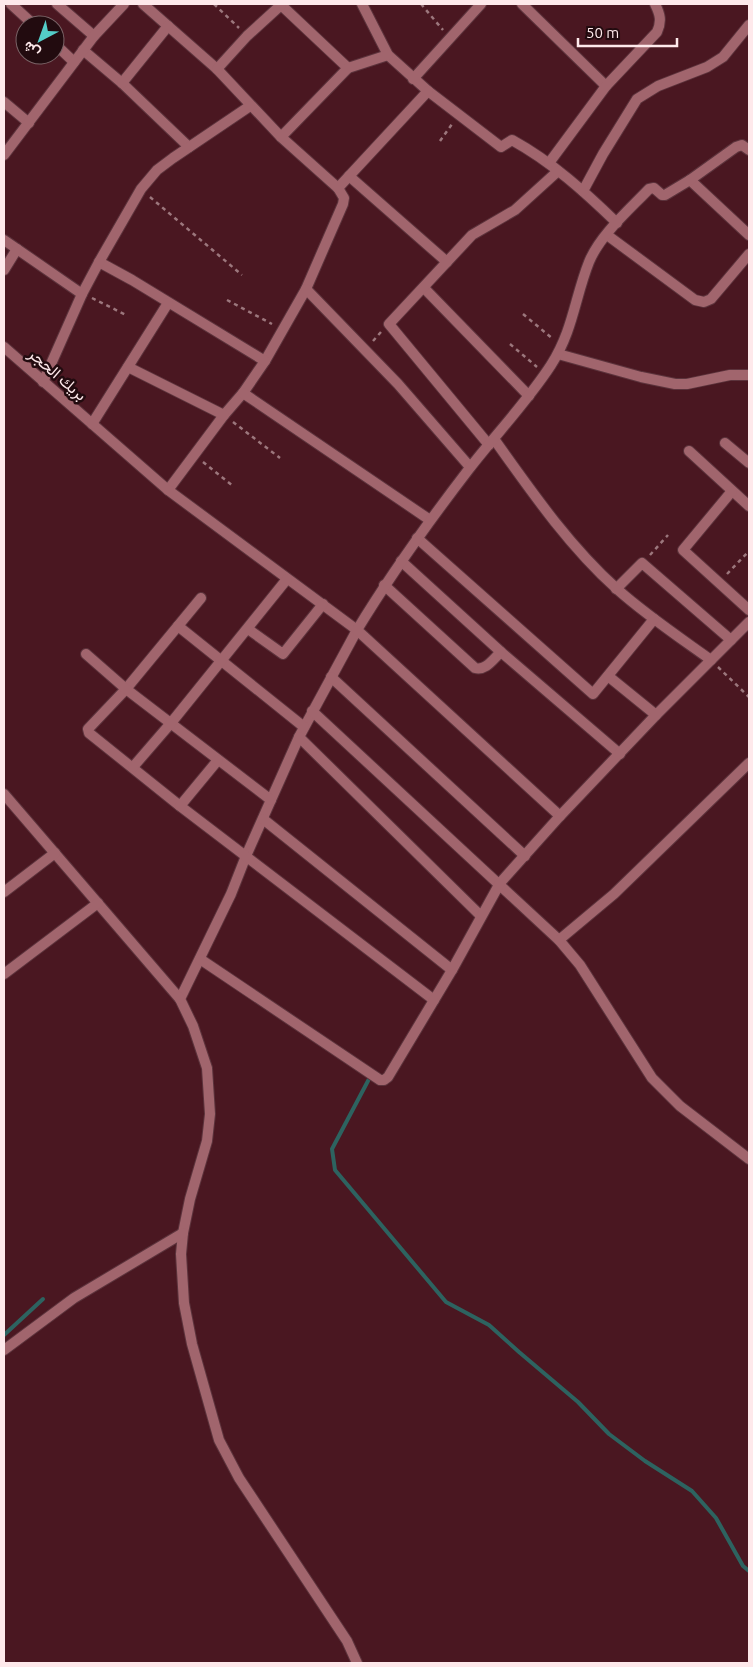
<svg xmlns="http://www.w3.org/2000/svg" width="753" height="1667" font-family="Ubuntu,Vazirmatn,sans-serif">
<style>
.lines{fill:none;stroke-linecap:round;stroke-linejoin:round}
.stream{stroke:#2d6360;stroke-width:4}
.street-casing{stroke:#5c333c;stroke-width:12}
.path{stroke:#9c777d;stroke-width:2.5;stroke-dasharray:4 4;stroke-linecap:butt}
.street{stroke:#a1656d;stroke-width:10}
.labels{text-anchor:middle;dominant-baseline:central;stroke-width:5;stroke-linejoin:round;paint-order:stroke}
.street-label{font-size:16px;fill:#fee9eb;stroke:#220b0f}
</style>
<rect width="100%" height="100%" fill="#4a1721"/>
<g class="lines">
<g class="stream">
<polyline points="369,1079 332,1149 335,1170 446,1302 489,1325 519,1352 578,1402 609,1434 645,1461 692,1491 716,1518 743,1566 749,1571"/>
<polyline points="4,1335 43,1299"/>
</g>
<defs>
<g id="street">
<polyline points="11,4 34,25"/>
<polyline points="57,4 94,36"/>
<polyline points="143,4 217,69 281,137 338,188 344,198 343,204 306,289 265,361 243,393 224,415 168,490"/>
<polyline points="280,4 348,68"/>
<path d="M 362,4 L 388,55 L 428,91 L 501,147 L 512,140 C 552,162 585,192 617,223"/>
<polyline points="522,4 606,86"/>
<polyline points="55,44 74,62"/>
<polyline points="83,50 122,83 189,147"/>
<polyline points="217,69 247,36 281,5"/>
<polyline points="413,79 481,4"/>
<polyline points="122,83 168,26"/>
<polyline points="4,102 29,123"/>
<polyline points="281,137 348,68 388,55"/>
<polyline points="4,155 94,36 124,4"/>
<path d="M 549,163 L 606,86 L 657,32 C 662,21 660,14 655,4"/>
<polyline points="349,176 447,262"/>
<polyline points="690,180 749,235"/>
<polyline points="338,188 428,91"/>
<polyline points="583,191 603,154 637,99 658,86 707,67 723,57 749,25"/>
<polyline points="607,235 695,300 704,302 711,299 749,254"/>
<polyline points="4,240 82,294"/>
<polyline points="99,262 132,280 265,361"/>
<polyline points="4,270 17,249"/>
<polyline points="424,288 529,396"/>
<polyline points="306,289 398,384 470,467"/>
<polyline points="4,347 168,490 357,630 299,737 246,856 231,894 180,999 193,1026 207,1068 210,1114 207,1141 190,1199 183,1233 181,1254 184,1303 192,1344 219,1440 239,1478 347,1641 357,1663"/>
<polyline points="558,354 641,377 675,384 687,384 730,375 749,375"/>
<polyline points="128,367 224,415"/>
<polyline points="43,382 82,294 99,262 141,189 157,170 173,158 250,106"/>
<polyline points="243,393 430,520"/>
<polyline points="92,424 168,303"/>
<path d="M 494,439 C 531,491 569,546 617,589 C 646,615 679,637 711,660"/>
<polyline points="725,443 749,463"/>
<polyline points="489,445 389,324 472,235 515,210 558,171"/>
<polyline points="689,451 749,506"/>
<polyline points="732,491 683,550 749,610"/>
<polyline points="417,538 593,694 654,619"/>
<polyline points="401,561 501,652 620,754"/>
<path d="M 384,585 L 475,668 C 486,671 493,659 501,652"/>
<polyline points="616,589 642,563 731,640"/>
<polyline points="201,598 126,689 88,729 89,733 180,806 434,1000"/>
<polyline points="178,626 304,727"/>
<polyline points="248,629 283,654 323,604"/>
<polyline points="86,654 126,689 271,800"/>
<polyline points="608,676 656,715"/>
<polyline points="331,677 525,856"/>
<polyline points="312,711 559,940 580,965 652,1078 680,1106 749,1159"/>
<polyline points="299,737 481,916"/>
<polyline points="133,767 171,723 287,579"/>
<polyline points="4,794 180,999"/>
<polyline points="180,806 218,760"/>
<path d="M 560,816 L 357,630 C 391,574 429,521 469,469 C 496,434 527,402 551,365 C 573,331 575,297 589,262 C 600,235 629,210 649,189 L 654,188 L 662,195 L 665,195 L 690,180 L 736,147 L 742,145 L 749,150"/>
<polyline points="263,819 452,970"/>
<polyline points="4,892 55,853"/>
<polyline points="559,940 614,894 749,763"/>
<polyline points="200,959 380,1080 384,1080 388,1077 452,970 500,883 560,816 656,715 749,622"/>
<polyline points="4,974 98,903"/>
<polyline points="4,1350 74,1298 183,1233"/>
</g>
</defs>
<use href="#street" class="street-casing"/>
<g class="path">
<polyline points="214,4 239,28"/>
<polyline points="421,4 443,30"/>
<polyline points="440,141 452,124"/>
<polyline points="150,197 242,275"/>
<polyline points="92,298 126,315"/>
<polyline points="227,300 272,324"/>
<polyline points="523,314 553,339"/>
<polyline points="373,341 381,332"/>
<polyline points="510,344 537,367"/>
<polyline points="233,422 280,458"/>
<polyline points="203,462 233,486"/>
<polyline points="650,555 668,535"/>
<polyline points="727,574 749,551"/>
<polyline points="718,667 749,697"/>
</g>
<use href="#street" class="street"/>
</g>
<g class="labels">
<g class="street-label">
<text transform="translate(58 374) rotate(41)">بريك الحجر</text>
</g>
</g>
<rect width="753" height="1667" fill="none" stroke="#fee9eb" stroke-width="10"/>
<g transform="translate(40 40) rotate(221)"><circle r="24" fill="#220b0f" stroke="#7a6467"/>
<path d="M0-4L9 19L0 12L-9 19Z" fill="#54cdc8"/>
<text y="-8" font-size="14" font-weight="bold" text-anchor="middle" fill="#fee9eb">ش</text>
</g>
<path d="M578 38v8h99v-8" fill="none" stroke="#fee9eb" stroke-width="2.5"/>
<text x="586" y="38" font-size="15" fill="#fee9eb" stroke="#220b0f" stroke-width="4" paint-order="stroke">50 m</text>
</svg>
